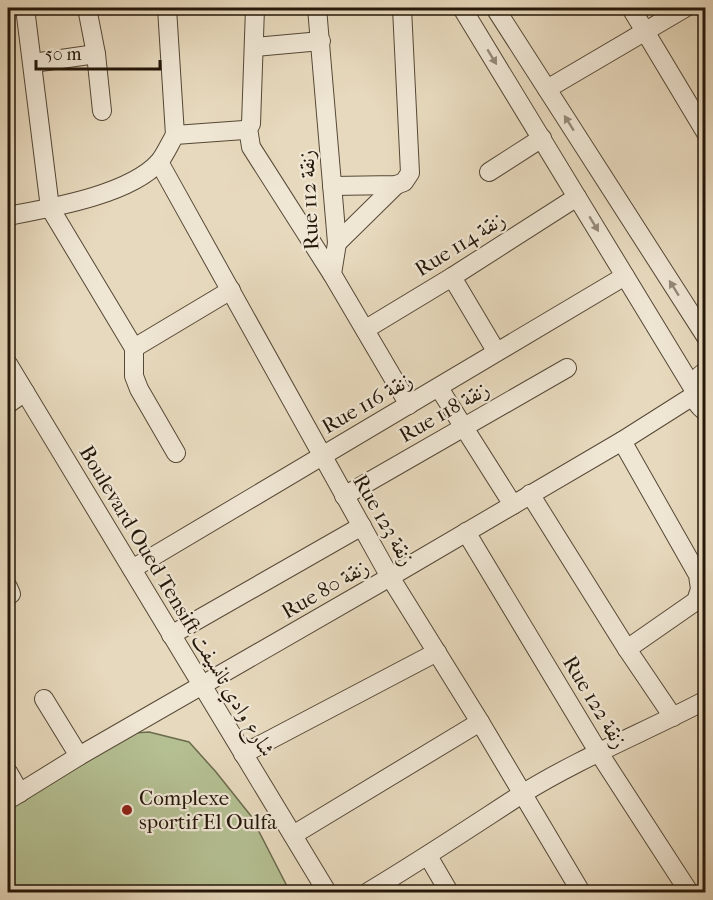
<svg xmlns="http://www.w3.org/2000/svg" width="713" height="900" font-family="'IM FELL French Canon',Amiri,serif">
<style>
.green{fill:#b4bf92;stroke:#6c6b4e;stroke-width:1.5}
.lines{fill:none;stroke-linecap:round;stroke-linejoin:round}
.minor-casing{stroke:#554836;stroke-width:20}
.minor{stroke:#efe6d4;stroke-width:18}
.oneway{fill:#948979}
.poi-dot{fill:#8f2418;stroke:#efe6d4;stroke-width:2}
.labels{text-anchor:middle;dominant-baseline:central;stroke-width:4.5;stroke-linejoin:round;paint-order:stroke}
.street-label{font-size:21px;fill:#241709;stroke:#efe6d4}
.poi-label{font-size:21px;fill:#241709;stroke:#efe6d4;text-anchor:start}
</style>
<rect width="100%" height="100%" fill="#e7d9bd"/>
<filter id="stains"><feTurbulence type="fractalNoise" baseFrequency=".00333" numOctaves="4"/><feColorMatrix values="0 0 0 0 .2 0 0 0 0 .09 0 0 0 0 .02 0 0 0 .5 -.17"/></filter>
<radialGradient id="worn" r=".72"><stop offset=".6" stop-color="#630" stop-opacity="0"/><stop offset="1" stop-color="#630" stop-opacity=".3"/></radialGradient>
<polygon class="green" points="149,732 189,742 216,772 251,816 290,892 8,892 8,803 119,734"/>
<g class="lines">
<defs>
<g id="minor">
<polyline points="25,8 50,208 134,348 134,376 139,389 176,453"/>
<polyline points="87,8 96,54 102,111"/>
<polyline points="167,8 175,135"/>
<polyline points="255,8 251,124 248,128 251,147 332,274"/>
<polyline points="317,8 337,243 332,274 409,405"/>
<polyline points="462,8 693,388"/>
<polyline points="495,8 706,337"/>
<polyline points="631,8 706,133"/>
<polyline points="255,47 321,41"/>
<polyline points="33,63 96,54"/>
<polyline points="547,89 685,8"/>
<polyline points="159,162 390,577 480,722 581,892"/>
<polyline points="489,172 542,138"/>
<polyline points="332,186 396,185 404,182 410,173 402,8"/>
<path d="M 8,216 C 50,208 129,195 159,162 C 165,155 170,143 175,135 L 244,130 L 248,128"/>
<polyline points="337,243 396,185"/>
<polyline points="452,277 496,351"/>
<polyline points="366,329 452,277 577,197"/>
<polyline points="134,348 231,290"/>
<polyline points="8,364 327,892"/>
<path d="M 706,371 C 689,381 690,401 706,412"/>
<polyline points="439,388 513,505"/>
<polyline points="8,404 25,392"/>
<polyline points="622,441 698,575 700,589 696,601 627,649"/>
<polyline points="530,494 627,649 673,717"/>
<polyline points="344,496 567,368"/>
<polyline points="466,532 599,753 689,892"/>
<polyline points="132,569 625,276"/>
<polyline points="8,587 11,594 8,596"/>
<polyline points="171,635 362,526"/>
<polyline points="44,699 79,756"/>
<polyline points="243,754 437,652"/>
<polyline points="8,772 20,793"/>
<polyline points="8,800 79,756 390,577 622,441 693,396"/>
<polyline points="293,835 480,722"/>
<polyline points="428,856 449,892"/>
<path d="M 368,892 C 420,861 471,827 522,794 C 580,758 645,732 706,700"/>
</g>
</defs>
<use href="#minor" class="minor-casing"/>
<use href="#minor" class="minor"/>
</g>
<defs><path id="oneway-solid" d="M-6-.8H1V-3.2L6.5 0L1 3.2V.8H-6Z" transform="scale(1.5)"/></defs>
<g class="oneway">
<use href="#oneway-solid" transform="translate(492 57) rotate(59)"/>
<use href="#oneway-solid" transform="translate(569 123) rotate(-122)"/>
<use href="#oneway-solid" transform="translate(594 224) rotate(59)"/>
<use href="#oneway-solid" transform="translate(674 288) rotate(-122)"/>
</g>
<circle class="poi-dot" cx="127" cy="810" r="6"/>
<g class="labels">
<g class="street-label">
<text transform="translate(309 200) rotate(-93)">Rue 112 زنقة</text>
<text transform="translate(460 244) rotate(-32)">Rue 114 زنقة</text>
<text transform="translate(367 403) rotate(-30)">Rue 116 زنقة</text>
<text transform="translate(444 412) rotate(-30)">Rue 118 زنقة</text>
<text transform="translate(384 520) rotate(60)">Rue 123 زنقة</text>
<text transform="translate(325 589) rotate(-30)">Rue 80 زنقة</text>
<text transform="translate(177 601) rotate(59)">Boulevard Oued Tensift شارع وادي تانسيفت</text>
<text transform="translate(595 702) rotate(59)">Rue 122 زنقة</text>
</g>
<g class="poi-label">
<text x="139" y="798">Complexe<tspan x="139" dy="24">sportif El Oulfa</tspan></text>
</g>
</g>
<rect width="713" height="900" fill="none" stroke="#e7d9bd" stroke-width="30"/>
<rect x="9" y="9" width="695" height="882" fill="none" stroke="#241709" stroke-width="3"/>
<rect x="15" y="15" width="683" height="870" fill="none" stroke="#241709" stroke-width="1.5"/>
<path d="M36 60v9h124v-9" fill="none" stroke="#241709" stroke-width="3"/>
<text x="45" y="60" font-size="18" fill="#241709" stroke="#efe6d4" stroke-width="4.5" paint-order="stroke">50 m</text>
<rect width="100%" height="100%" filter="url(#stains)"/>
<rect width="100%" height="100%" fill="url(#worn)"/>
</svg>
